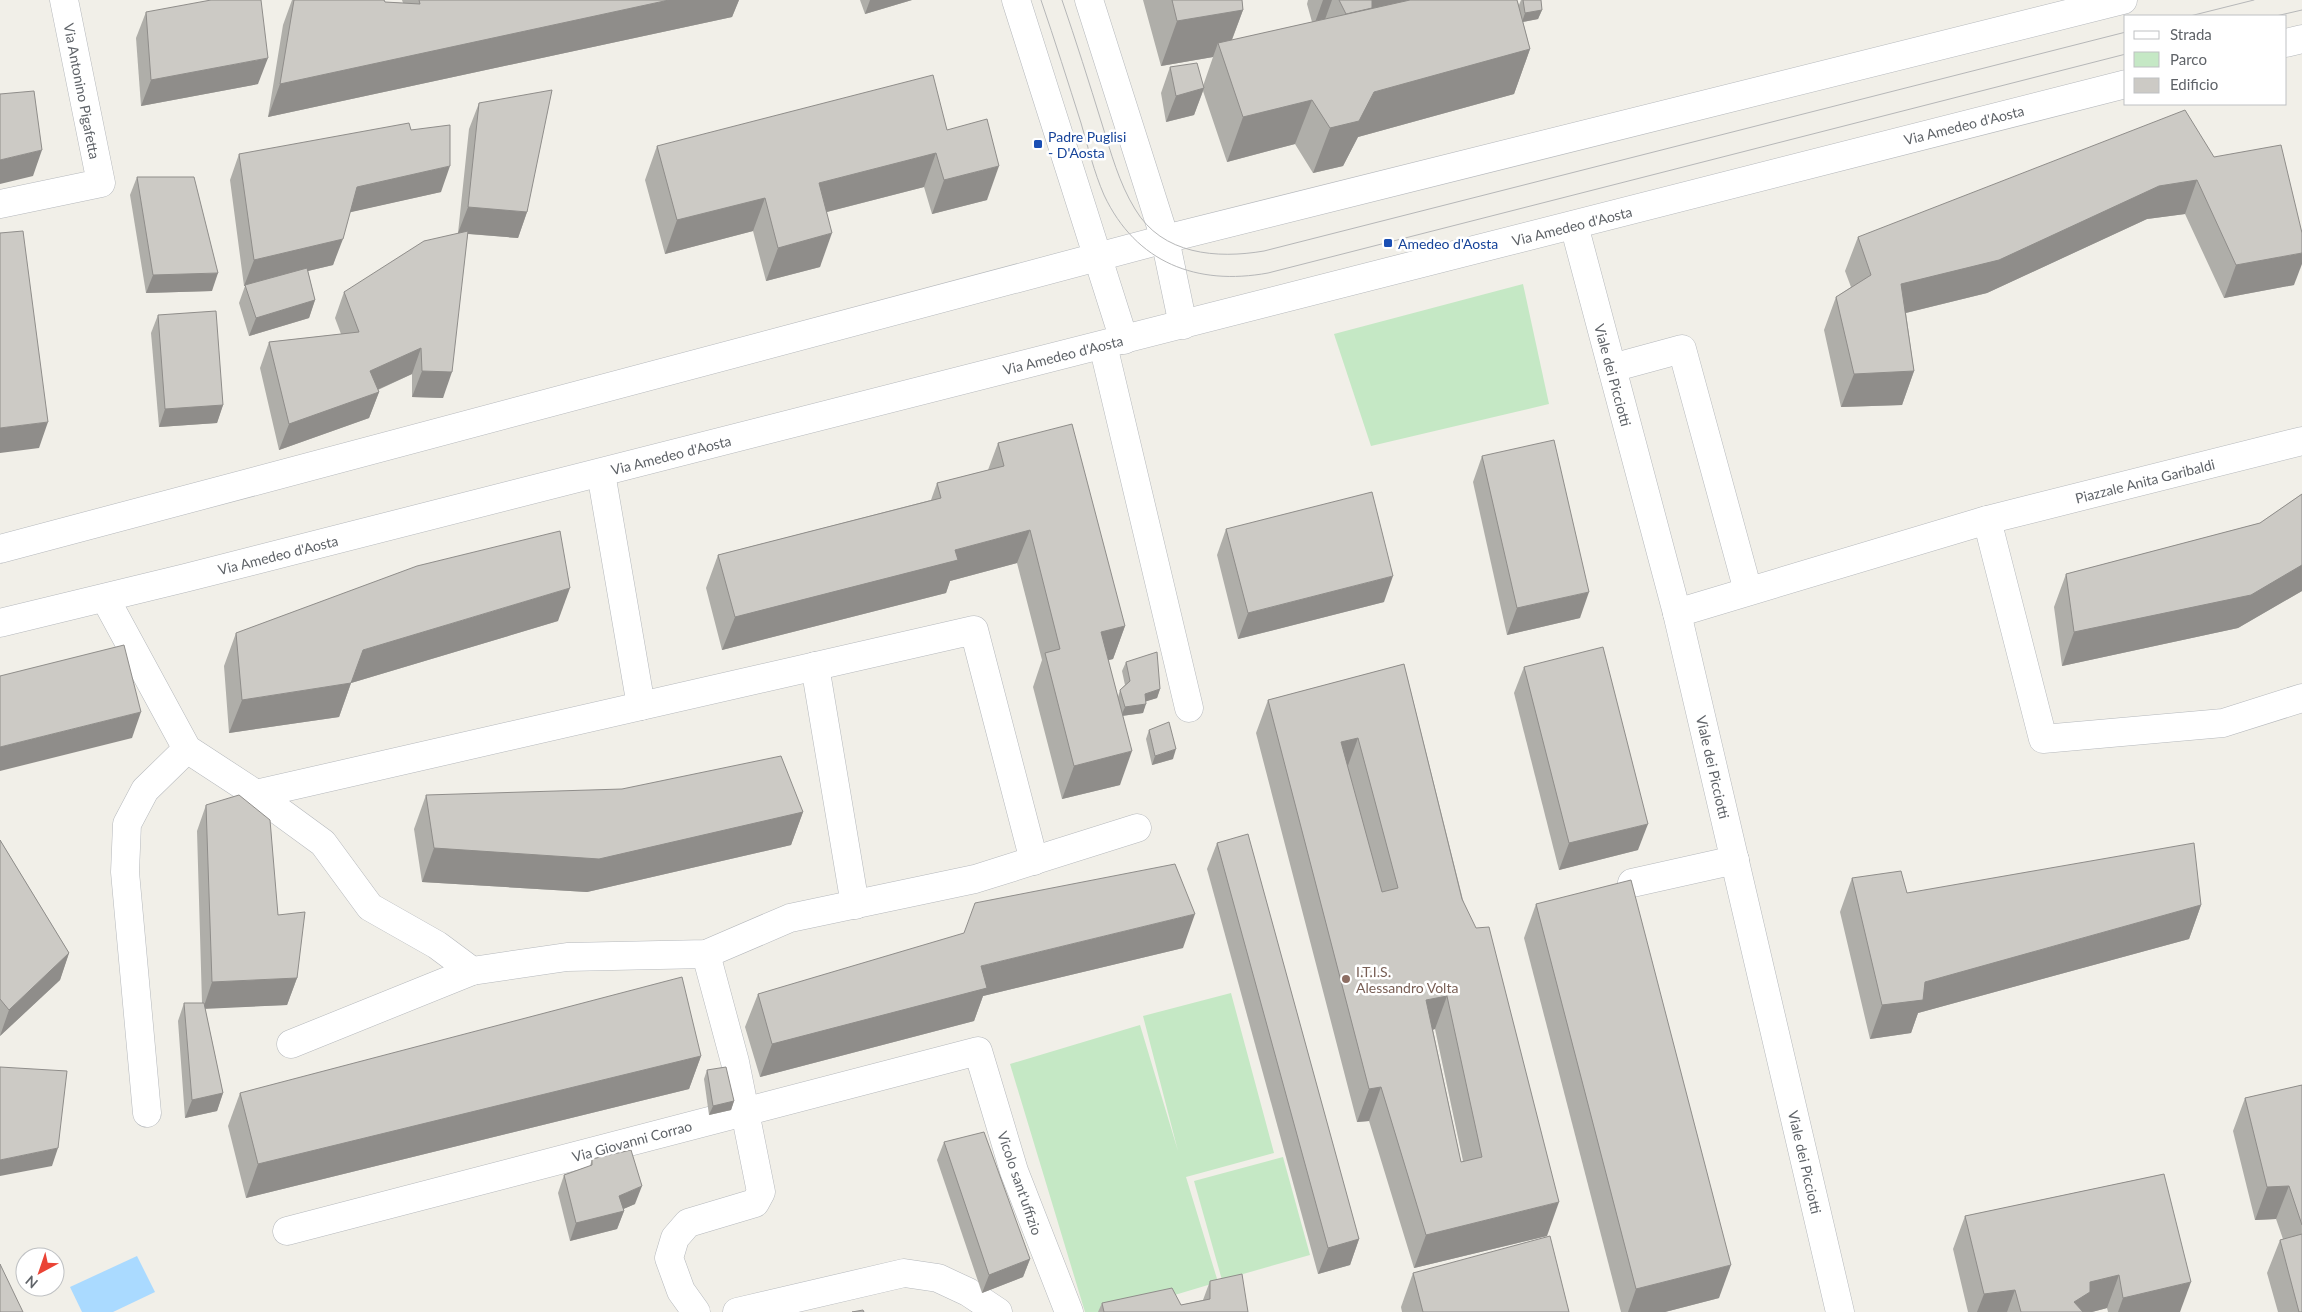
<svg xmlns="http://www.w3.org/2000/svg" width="2302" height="1312" font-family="Lato,sans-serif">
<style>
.green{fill:#c5e8c5}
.water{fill:#aadaff}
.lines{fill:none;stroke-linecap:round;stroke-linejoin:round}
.minor-casing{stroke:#b5b8bc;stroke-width:29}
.minor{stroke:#fff;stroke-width:28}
.tram{stroke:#b6b7b8;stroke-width:1}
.wall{fill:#afaea9;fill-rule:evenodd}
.shaded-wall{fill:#8f8d8a}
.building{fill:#cccac5;stroke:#8f8d8a;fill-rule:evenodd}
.transit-dot{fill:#1a4fb4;stroke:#fff;stroke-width:2}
.education-dot{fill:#8d6e63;stroke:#fff;stroke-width:2}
.labels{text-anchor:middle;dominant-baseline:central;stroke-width:5;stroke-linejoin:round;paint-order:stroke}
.street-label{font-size:14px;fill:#5f6368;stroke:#fff}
.transit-label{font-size:14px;fill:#164399;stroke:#fff;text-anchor:start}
.education-label{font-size:14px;fill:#785e54;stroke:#fff;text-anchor:start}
</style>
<rect width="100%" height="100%" fill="#f1efe8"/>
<g class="green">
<polygon points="1523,284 1549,404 1371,446 1334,334"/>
<polygon points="1231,993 1274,1153 1186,1177 1218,1282 1118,1312 1085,1312 1010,1064 1140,1025 1178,1151 1143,1016"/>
<polygon points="1283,1157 1310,1255 1222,1280 1194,1181"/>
</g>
<polygon class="water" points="137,1256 155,1292 113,1312 82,1312 70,1287"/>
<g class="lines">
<defs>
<g id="minor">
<polyline points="1016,0 1124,340"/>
<polyline points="1089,0 1165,239 1183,325"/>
<polyline points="2286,43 2302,39"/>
<polyline points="0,204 101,183 64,0"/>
<polyline points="1574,225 1677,613 1840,1312"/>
<polyline points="1103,345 1189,708"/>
<polyline points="1612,368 1682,349 1748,591"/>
<polyline points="601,473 641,706"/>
<polyline points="1987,520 2043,739 2223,723 2302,698"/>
<polyline points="0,549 1165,239 2123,0"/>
<polyline points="105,598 187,749 256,794 323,843 370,907 437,945 472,971 567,957 706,954 790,918 975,879 1137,828"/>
<polyline points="1677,613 1987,520 2302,441"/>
<polyline points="0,623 185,578 2126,84"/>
<polyline points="815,666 855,905"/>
<polyline points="256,794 974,630 1034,861"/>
<polyline points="1632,883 1735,860"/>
<polyline points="291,1044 472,971"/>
<polyline points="147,1113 125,872 127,824 145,790 187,749"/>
<polyline points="287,1231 978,1051 1014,1171 1069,1312"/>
<polyline points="696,1312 681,1291 669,1258 675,1238 688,1223 755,1203 761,1192 735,1062 706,954"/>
<polyline points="737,1312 904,1273 938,1278 968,1292 998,1312"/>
</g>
</defs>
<use href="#minor" class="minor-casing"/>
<use href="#minor" class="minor"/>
<g class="tram">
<path d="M 1041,0 C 1055,41 1068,82 1081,123 C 1088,147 1094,172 1104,195 C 1136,263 1197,286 1268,273 L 2126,54"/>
<path d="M 1062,0 C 1076,41 1089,82 1102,124 C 1111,153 1119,183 1135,209 C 1162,255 1217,259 1264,251 L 2126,32"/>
<polyline points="2190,16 2254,0"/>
<polyline points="2276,16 2302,10"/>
</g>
</g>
<g class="wall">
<polygon points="292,0 384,0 385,2 403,3 402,0 739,0 732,17 268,117 283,25"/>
<polygon points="860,0 912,0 865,14"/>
<polygon points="1143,0 1242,0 1243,10 1232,40 1312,22 1307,4 1308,0 1517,0 1519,5 1521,0 1523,0 1542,10 1538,19 1523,22 1530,49 1514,94 1358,137 1343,166 1313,173 1295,144 1227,162 1203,91 1194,115 1166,122 1161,93 1170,67 1203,86 1213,57 1161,66"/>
<polygon points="146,12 258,84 141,106 136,38"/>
<polygon points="479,103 527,212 518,238 468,234 443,398 412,397 412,374 378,390 379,392 369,418 279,450 260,368 269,342 341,334 335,318 344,292 458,233 469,129"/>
<polygon points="411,130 441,192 350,212 333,265 308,271 315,300 309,318 249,336 239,303 245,286 244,286 230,180 239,154"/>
<polygon points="947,130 987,200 932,214 924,187 827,212 820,267 766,281 753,231 665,254 645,180 657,146"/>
<polygon points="2214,157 2294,285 2224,298 2185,214 2147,219 1987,293 1906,313 1914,371 1902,405 1841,407 1824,330 1836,297 1851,287 1845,271 1858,237"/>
<polygon points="137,177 212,291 146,293 130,195"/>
<polygon points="158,315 223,405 217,423 159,427 151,333"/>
<polygon points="998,443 1125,626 1113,659 1108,660 1118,697 1120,690 1125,685 1122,671 1126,662 1160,689 1157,698 1146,701 1143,713 1122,716 1120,785 1062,799 1033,687 1042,660 1017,563 950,581 946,593 722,650 706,588 718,555 931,500 937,483 988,470"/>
<polygon points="1482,456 1580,618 1507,635 1473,482"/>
<polygon points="2302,494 2302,591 2238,628 2062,666 2054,607 2066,574 2260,523"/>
<polygon points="1226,529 1384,602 1238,639 1217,555"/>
<polygon points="558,621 351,683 339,717 229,733 224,666 236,633"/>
<path d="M 1404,664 L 1547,1236 L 1414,1268 L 1369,1121 L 1357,1122 L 1256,733 L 1268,700 ZM 1435,1029 L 1463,1161 L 1461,1162 L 1433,1030 Z"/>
<polygon points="1524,667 1638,850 1559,870 1514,693"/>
<polygon points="1149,730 1173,759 1152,765 1146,739"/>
<polygon points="426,795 803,812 791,845 587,892 422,882 414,829"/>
<polygon points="206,805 278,915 297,978 287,1005 205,1008 223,1093 217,1111 185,1118 178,1021 184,1003 202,1003 197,831"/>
<polygon points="0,840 69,953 60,980 0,1036"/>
<polygon points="1217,843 1359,1239 1350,1265 1318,1274 1207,869"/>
<polygon points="1852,878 1907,893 2201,905 2189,939 1918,1013 1911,1033 1870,1039 1840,912"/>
<polygon points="1536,904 1719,1298 1665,1312 1621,1312 1524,938"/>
<polygon points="1183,948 983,996 974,1021 760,1077 745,1027 758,994"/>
<polygon points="701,1056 689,1089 246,1198 228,1126 240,1093"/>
<polygon points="707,1070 734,1101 731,1110 709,1115 704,1079"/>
<polygon points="2302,1085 2302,1312 2278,1312 2267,1273 2280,1240 2283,1239 2276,1219 2255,1220 2233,1131 2245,1098"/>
<polygon points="944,1142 1030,1259 1023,1277 982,1293 937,1160"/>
<polygon points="592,1159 635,1204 623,1209 624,1211 617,1229 570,1241 558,1193 564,1175 590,1166"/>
<polygon points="2164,1174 2180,1312 2108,1312 2107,1308 2092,1312 1968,1312 1953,1249 1965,1216"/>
<polygon points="1413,1273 1569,1312 1402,1312 1401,1307"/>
<polygon points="1210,1281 1248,1312 1098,1312 1102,1303 1181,1305 1203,1300"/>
</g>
<g class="shaded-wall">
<polygon points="669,0 739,0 732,17 268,117 280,84"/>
<polygon points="870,0 912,0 865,14"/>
<polygon points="1323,0 1332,0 1323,25 1313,28"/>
<polygon points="1367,0 1430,0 1347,15"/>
<polygon points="1243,10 1226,55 1218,43 1213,57 1161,66 1177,21"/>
<polygon points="1542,10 1538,19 1522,22 1525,13"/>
<polygon points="1530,49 1514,94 1358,137 1343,166 1313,173 1330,128 1374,92"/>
<polygon points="268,58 258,84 141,106 151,80"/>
<polygon points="1204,88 1194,115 1166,122 1176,96"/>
<polygon points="1312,100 1295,144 1227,162 1243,117"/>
<polygon points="42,150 33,176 0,184 0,160"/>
<polygon points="936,153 924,187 807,217 819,183"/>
<polygon points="450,166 441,192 347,213 357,187"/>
<polygon points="999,166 987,200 932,214 944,180"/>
<polygon points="2197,180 2185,214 2147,219 1987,293 1889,317 1901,284 2159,186"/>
<polygon points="765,198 753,231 665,254 677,220"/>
<polygon points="468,207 527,212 518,238 458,233"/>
<polygon points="832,233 820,267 766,281 778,248"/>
<polygon points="343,239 333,265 244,286 254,260"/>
<polygon points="2302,253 2302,264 2294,285 2224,298 2236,265"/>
<polygon points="218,273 212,291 146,293 153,275"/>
<polygon points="315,300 309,318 249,336 256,318"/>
<polygon points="421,348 412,374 361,397 370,371"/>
<polygon points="422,371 452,372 443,398 412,397"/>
<polygon points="1914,371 1902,405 1841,407 1854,374"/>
<polygon points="379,392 369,418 279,450 289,424"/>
<polygon points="223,405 217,423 159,427 165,409"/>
<polygon points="48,422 39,448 0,453 0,428"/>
<polygon points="1030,530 1017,563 950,581 946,593 722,650 735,617 955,550"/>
<polygon points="2302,565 2302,591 2238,628 2062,666 2074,632"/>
<polygon points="1393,576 1384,602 1238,639 1248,613"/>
<polygon points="570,588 558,621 351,683 363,650"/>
<polygon points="1589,592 1580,618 1507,635 1517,608"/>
<polygon points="1125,626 1113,659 1089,665 1101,632"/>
<polygon points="351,683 339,717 229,733 242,700"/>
<polygon points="1160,689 1157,698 1141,703 1145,694"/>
<polygon points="1146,704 1143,713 1121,716 1125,707"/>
<polygon points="141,712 132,738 0,771 0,747"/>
<polygon points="1358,738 1346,771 1341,742"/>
<polygon points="1176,749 1173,759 1152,765 1155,756"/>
<polygon points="1132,751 1120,785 1062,799 1074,766"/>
<polygon points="803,812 791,845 587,892 422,882 434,848"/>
<polygon points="1648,824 1638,850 1559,870 1569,843"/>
<polygon points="2201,905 2189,939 1918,1013 1911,1033 1870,1039 1882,1005 1925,982"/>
<polygon points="1195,914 1183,948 983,996 974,1021 760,1077 772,1044 981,966"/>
<polygon points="69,953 60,980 0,1036 9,1010"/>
<polygon points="297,978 287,1005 203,1009 212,982"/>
<polygon points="1447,996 1435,1029 1414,1034 1426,1000"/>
<polygon points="701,1056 689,1089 246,1198 258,1164"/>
<polygon points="1381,1087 1369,1121 1357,1122 1369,1089"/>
<polygon points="223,1093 217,1111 185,1118 192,1100"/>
<polygon points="734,1101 731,1110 709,1115 713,1106"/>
<polygon points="58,1148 52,1166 0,1176 0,1160"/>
<polygon points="642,1186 635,1204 612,1214 619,1196"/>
<polygon points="2289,1186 2276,1219 2255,1220 2267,1187"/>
<polygon points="1559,1202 1547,1236 1414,1268 1426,1235"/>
<polygon points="624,1211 617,1229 570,1241 576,1223"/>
<polygon points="1359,1239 1350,1265 1318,1274 1328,1248"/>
<polygon points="1030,1259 1023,1277 982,1293 989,1275"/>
<polygon points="1731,1265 1719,1298 1665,1312 1628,1312 1636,1289"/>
<polygon points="2119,1275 2107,1308 2092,1312 2070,1312 2074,1302 2090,1282"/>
<polygon points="2191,1282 2180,1312 2118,1312 2123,1298"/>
<polygon points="2015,1290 2007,1312 1977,1312 1984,1294"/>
</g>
<g class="building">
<polygon points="211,0 261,0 268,58 151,80 146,12"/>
<polygon points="294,0 384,0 385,2 420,4 419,0 669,0 280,84"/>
<polygon points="1172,0 1242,0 1243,10 1177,21"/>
<polygon points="1339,0 1372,0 1372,8 1346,14"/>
<polygon points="1410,0 1517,0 1530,49 1374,92 1359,121 1330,128 1312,100 1243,117 1218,43"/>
<polygon points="1523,0 1541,0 1542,10 1525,13"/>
<polygon points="1197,63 1204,88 1176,96 1170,67"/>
<polygon points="933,75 947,130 987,119 999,166 944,180 936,153 819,183 832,233 778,248 765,198 677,220 657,146"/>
<polygon points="552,90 527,212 468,207 479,103"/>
<polygon points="34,91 42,150 0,160 0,94"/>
<polygon points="2185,110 2214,157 2281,145 2302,233 2302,253 2236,265 2197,180 2159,186 1999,260 1901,284 1914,371 1854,374 1836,297 1871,275 1858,237"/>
<polygon points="409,123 411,130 450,125 450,166 357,187 343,239 254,260 239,154"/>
<polygon points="137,177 194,177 218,273 153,275"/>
<polygon points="23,231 48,422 0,428 0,233"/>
<polygon points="468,231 452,372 422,371 421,348 370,371 379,392 289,424 269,342 359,332 344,292 424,241"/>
<polygon points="307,268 315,300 256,318 245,285"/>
<polygon points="216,311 223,405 165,409 158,315"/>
<polygon points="1072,424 1125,626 1101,632 1132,751 1074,766 1045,653 1060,649 1030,530 955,550 958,560 735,617 718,555 941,498 937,483 1004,466 998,443"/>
<polygon points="1554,440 1589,592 1517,608 1482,456"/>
<polygon points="1372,492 1393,576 1248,613 1226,529"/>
<polygon points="2302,494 2302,565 2251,595 2074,632 2066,574 2260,523"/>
<polygon points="560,531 570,588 363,650 351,683 242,700 236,633 417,566"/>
<polygon points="124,645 141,712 0,747 0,676"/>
<polygon points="1603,647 1648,824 1569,843 1524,667"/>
<polygon points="1157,652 1160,689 1145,694 1146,704 1125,707 1120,690 1130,681 1126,662"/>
<path d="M 1404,664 L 1462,899 L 1476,928 L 1489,927 L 1559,1202 L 1426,1235 L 1381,1087 L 1369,1089 L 1268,700 ZM 1358,738 L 1398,888 L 1382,892 L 1341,742 ZM 1447,996 L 1482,1157 L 1461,1162 L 1426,1000 Z"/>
<polygon points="1169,722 1176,749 1155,756 1149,730"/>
<polygon points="781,756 803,812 599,859 434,848 426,795 622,789"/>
<polygon points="239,795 270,820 278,915 305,912 297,978 212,982 206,805"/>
<polygon points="1248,834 1359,1239 1328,1248 1217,843"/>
<polygon points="0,840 69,953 9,1010 0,999"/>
<polygon points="2194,843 2201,905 1925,982 1923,1000 1882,1005 1852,878 1901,871 1907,893"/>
<polygon points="1175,864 1195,914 981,966 987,988 772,1044 758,994 964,933 975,903"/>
<polygon points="1631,880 1731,1265 1636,1289 1536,904"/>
<polygon points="682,977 701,1056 258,1164 240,1093"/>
<polygon points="184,1003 204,1003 223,1093 192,1100"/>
<polygon points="0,1067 67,1071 58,1148 0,1160"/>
<polygon points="726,1067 734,1101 713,1106 707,1070"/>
<polygon points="2302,1085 2302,1225 2289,1186 2267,1187 2245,1098"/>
<polygon points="984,1132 1030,1259 989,1275 944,1142"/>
<polygon points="631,1150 642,1186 619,1196 624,1211 576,1223 564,1175 592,1165 592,1159"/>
<polygon points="2164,1174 2191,1282 2123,1298 2119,1275 2090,1282 2090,1292 2074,1302 2083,1312 2021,1312 2015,1290 1984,1294 1965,1216"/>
<polygon points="2302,1234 2302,1312 2299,1312 2280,1240"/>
<polygon points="1550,1236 1569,1312 1423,1312 1413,1273"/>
<polygon points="0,1264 23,1312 0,1312"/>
<polygon points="1242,1274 1248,1312 1104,1312 1102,1303 1172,1288 1181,1305 1210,1299 1210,1281"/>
<polygon points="863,1310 864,1312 852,1312"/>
</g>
<g class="transit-dot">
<rect x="1033" y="139" width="10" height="10" rx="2.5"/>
<rect x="1383" y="238" width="10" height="10" rx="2.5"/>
</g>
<circle class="education-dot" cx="1346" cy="979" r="5"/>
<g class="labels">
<g class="street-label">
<text transform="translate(82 91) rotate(79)">Via Antonino Pigafetta</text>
<text transform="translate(1964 125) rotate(-14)">Via Amedeo d'Aosta</text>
<text transform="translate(1572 226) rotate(-14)">Via Amedeo d'Aosta</text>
<text transform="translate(1063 355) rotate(-14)">Via Amedeo d'Aosta</text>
<text transform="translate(1613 375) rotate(75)">Viale dei Picciotti</text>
<text transform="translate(671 455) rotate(-14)">Via Amedeo d'Aosta</text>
<text transform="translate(2145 481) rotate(-14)">Piazzale Anita Garibaldi</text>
<text transform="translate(278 555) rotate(-14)">Via Amedeo d'Aosta</text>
<text transform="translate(1713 767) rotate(77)">Viale dei Picciotti</text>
<text transform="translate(632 1141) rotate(-15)">Via Giovanni Corrao</text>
<text transform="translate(1805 1162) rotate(77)">Viale dei Picciotti</text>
<text transform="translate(1020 1183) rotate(71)">Vicolo sant'uffizio</text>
</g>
<g class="transit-label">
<text x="1048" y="136">Padre Puglisi<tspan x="1048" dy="16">- D'Aosta</tspan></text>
<text x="1398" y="243">Amedeo d'Aosta</text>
</g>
<g class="education-label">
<text x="1356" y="971">I.T.I.S.<tspan x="1356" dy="16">Alessandro Volta</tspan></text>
</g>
</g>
<rect x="2124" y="15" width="162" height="90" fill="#ffffff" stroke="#bfc1c3"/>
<rect x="2134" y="31" width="25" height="8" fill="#ffffff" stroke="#bfc1c3"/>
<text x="2170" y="40" font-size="15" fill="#5f6368">Strada</text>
<rect x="2134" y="52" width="25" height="15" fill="#c5e8c5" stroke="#bfc1c3"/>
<text x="2170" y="65" font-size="15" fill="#5f6368">Parco</text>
<rect x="2134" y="78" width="25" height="15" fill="#cccac5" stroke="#bfc1c3"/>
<text x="2170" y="90" font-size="15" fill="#5f6368">Edificio</text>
<g transform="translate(40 1272) rotate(220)"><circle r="24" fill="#ffffff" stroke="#bfc1c3"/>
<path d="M0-4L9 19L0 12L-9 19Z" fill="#ea4335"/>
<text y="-8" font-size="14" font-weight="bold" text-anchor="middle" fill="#5f6368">N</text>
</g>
</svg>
